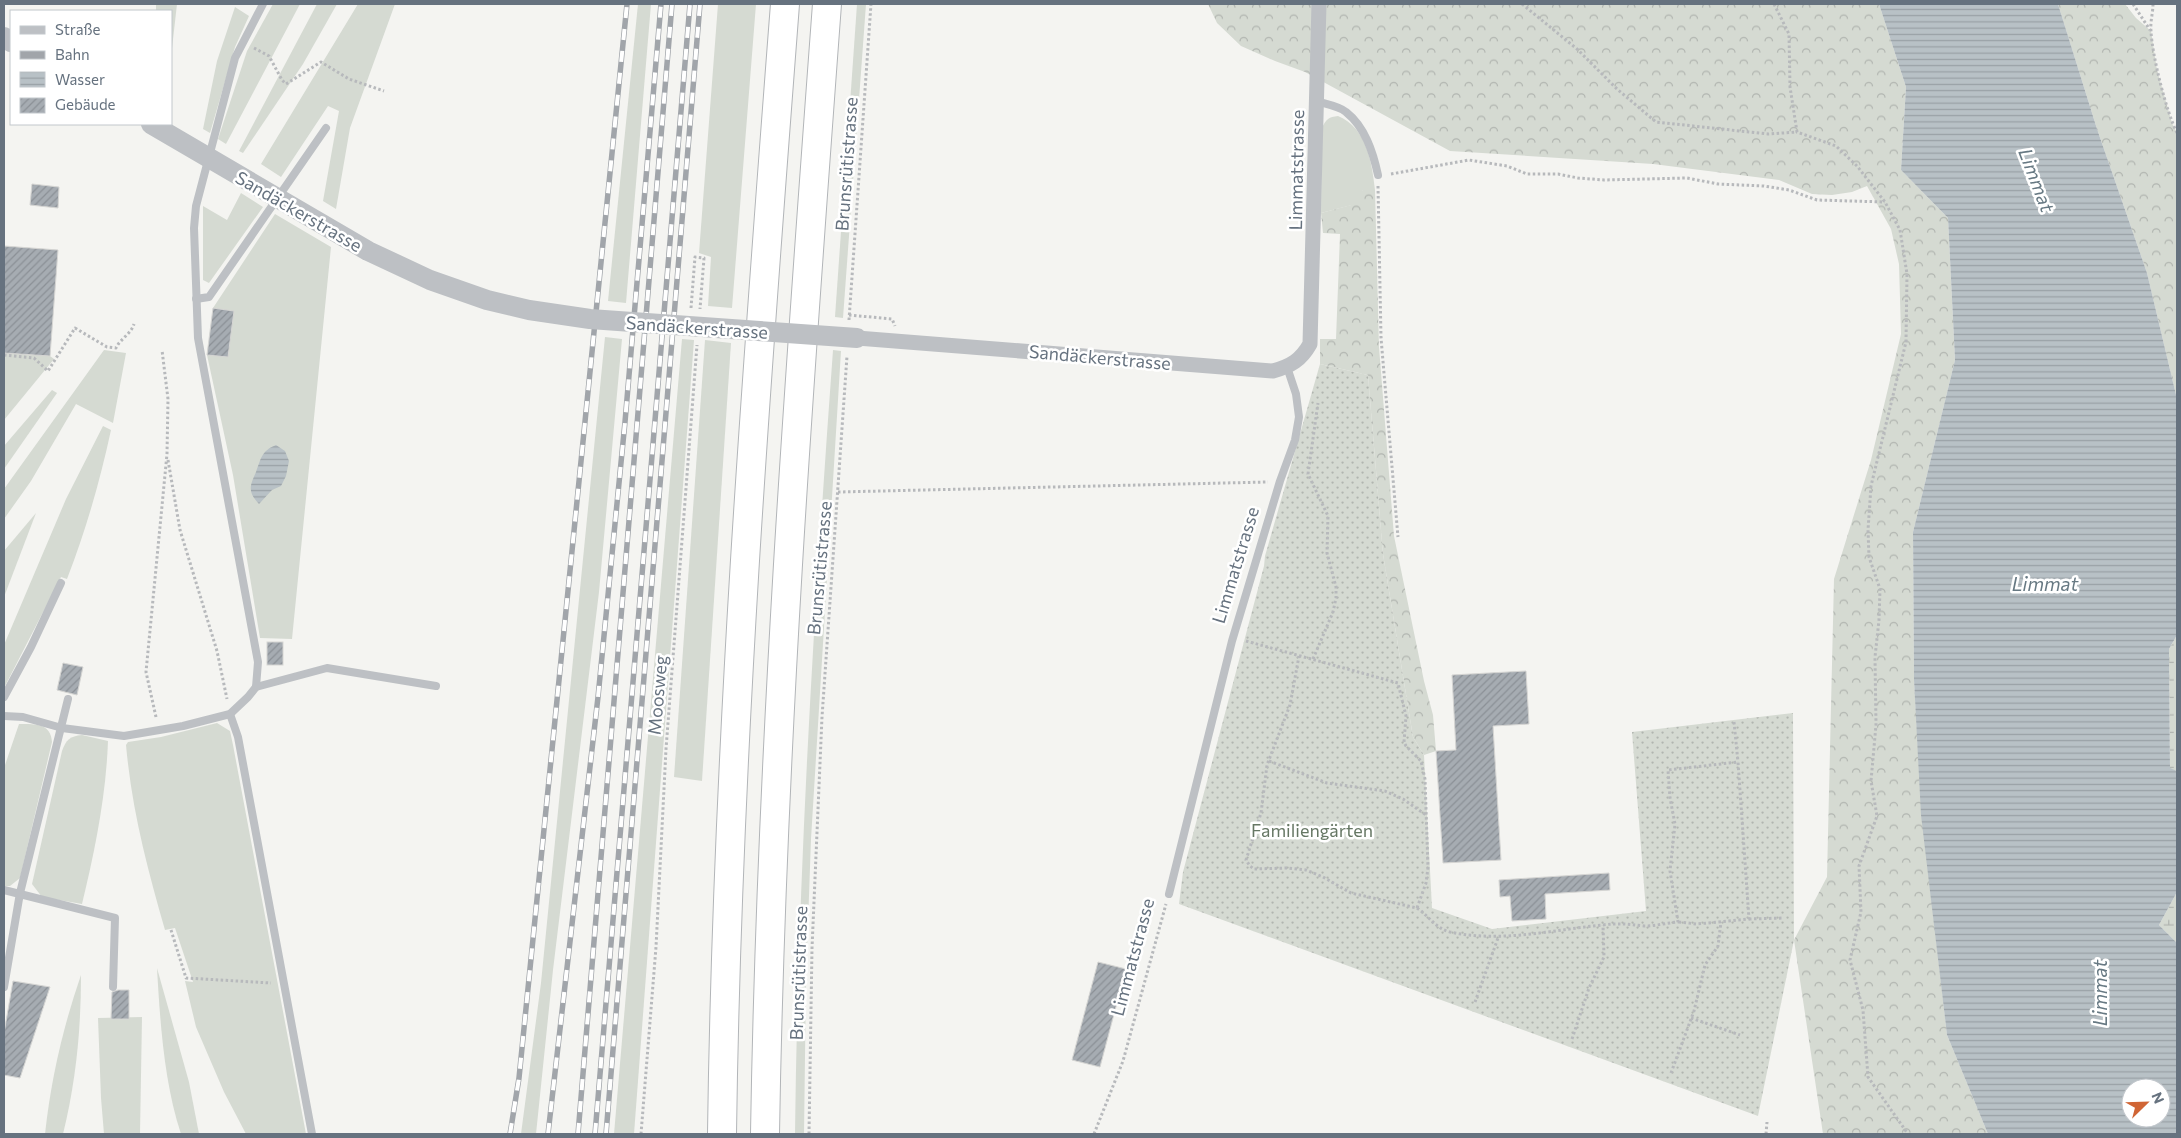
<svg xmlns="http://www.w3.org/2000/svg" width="2181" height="1138" font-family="Commissioner,sans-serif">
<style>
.grass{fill:#d5dad2}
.forest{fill:url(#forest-crowns)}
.wetland{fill:url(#wetland-marsh)}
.garden{fill:url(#garden-dots)}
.water{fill:url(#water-rules);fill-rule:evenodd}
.building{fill:url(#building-hatch);stroke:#d5d5d3}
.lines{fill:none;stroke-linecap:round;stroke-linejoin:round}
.motorway-casing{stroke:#b2b5b8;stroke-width:30}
.path{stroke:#b7b9bc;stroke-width:3;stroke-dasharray:2.5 2.5;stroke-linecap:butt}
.service{stroke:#bdc0c4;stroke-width:8}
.minor{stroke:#bdc0c4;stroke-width:15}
.tertiary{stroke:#bdc0c4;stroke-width:20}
.motorway{stroke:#fff;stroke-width:28}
.rail-casing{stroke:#a1a5aa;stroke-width:5.5}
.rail{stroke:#fff;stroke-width:4;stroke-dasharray:11;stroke-linecap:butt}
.tertiary-bridge{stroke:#bdc0c4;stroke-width:20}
.labels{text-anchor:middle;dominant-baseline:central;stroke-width:5;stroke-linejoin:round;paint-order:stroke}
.street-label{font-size:18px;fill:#66727f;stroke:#fff}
.park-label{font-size:18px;fill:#667764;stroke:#fff}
.water-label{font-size:19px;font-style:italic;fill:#677983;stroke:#fff}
</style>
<defs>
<pattern id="forest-crowns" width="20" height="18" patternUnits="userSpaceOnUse" patternTransform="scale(1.25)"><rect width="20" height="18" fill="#d5dad2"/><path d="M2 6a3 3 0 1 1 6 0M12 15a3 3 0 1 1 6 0" fill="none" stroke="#b1b5b0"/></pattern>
<pattern id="wetland-marsh" width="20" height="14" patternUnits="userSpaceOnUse" patternTransform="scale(1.25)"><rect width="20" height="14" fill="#d5dad2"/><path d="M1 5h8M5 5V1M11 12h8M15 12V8" fill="none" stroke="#b1b5b0"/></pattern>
<pattern id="garden-dots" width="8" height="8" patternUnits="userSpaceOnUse" patternTransform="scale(1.25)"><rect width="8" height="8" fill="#d5dad2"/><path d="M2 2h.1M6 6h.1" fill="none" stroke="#b1b5b0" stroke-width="1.8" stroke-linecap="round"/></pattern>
<pattern id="water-rules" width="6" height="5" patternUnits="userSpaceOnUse" patternTransform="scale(1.25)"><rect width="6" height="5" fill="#b8c1c6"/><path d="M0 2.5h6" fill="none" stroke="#99a1a6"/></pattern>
<pattern id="building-hatch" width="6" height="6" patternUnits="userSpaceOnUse" patternTransform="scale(1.25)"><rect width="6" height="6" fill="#a6acb2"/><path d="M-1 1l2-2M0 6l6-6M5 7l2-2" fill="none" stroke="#8b9096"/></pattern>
</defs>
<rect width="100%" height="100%" fill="#f4f4f1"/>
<g class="grass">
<polygon points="156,4 177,4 171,57 171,11 156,11"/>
<polygon points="273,4 300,4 226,144 218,139 247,51"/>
<polygon points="317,4 337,4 303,64 243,153 239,151"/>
<polygon points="358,4 395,4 350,128 336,209 323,201 339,111 328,106 281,177 261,164"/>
<polygon points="638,4 651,4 626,303 608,301"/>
<polygon points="718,4 756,4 732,308 708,306 711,257 699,253"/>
<polygon points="857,4 866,4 843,318 835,317"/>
<polygon points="235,7 249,16 235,47 210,133 203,129 217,61"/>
<path d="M 1338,116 C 1367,128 1372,163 1375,190 L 1363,190 L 1352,205 L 1321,213 L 1322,128 C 1326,119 1329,117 1338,116 Z"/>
<polygon points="241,193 263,207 209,283 203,280 203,206 227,220"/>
<polygon points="275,214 331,247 292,639 260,638 233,475 207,355 228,357 233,311 213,308"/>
<polygon points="605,337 622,339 599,592 553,970 536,1134 521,1134 541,983"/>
<polygon points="682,339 694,340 634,1134 614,1134"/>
<polygon points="705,340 731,343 702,781 674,777"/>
<polygon points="104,350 126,353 113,423 76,404 31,481 4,519 4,489"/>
<path d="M 833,350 L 841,351 L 811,839 L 806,980 L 804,1134 L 795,1134 C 798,872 814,611 833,350 Z"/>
<polygon points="4,353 50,356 54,359 4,420"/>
<polygon points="52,390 57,393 4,469 4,446"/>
<path d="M 103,426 L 111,430 C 100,481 86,530 67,579 L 61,577 L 4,688 L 4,645 L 66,499 Z"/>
<polygon points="36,513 4,597 4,551"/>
<path d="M 217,723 L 230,731 L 233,745 L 306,1134 L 246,1134 L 224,1092 L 196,1027 L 185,981 L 193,982 L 175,928 L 165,930 C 147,867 132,811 126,745 L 128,742 L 161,737 Z"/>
<path d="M 19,724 C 35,724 51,723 52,742 L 20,878 L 10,886 L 4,886 L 4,768 Z"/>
<path d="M 82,735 L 108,741 C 106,796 95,850 82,904 L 42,897 L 32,884 L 62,751 C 66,740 70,736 82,735 Z"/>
<path d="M 157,968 L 189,1082 L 199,1134 L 181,1134 C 164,1083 160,1021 157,968 Z"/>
<path d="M 81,975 C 81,1030 76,1081 63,1134 L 45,1134 C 51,1079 63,1027 81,975 Z"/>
<polygon points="142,1017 140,1134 104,1134 101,1098 98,1018"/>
</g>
<g class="forest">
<polygon points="1208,4 1879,4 1906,87 1901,170 1948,218 1955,360 1913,532 1914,680 1922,815 1947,1035 1988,1134 1823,1134 1794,940 1827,877 1834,579 1871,460 1901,334 1899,264 1891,229 1867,186 1852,192 1832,195 1812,194 1779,180 1653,164 1450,151 1305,72 1275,61 1241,46 1217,23"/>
<polygon points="2058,4 2125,4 2136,18 2151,31 2157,70 2172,123 2177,133 2177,399 2147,273 2097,129"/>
<polygon points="1363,190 1375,190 1379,347 1394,536 1424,681 1433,715 1436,751 1424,755 1413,737 1383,554 1368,375 1320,364 1320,339 1336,339 1340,234 1323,233 1321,213 1351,205 1354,195"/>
</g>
<g class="wetland">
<polygon points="2177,635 2177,771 2170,769 2169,649"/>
<polygon points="2177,892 2177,943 2159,925"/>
</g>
<polygon class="garden" points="1320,364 1368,375 1383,554 1413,737 1424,755 1432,908 1492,929 1646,911 1632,732 1793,713 1794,940 1758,1116 1179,904 1183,872 1264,566 1265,556"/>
<g class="water">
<path d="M 1879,4 L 2058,4 L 2097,129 L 2147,273 L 2177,399 L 2177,635 L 2169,649 L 2170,768 L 2177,771 L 2177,892 L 2159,925 L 2177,943 L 2177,1134 L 1988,1134 L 1947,1035 L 1921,815 L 1914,680 L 1913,532 L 1955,360 L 1948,218 L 1901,170 L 1906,87 ZM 2131,1088 L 2161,1088 L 2161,1118 L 2131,1118 Z"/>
<path d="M 276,445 L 285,451 L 289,461 L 286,476 L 281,486 L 272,490 L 259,504 C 247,491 250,486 256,472 C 261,459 261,451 276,445 Z"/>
</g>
<g class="building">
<polygon points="32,184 59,187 58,208 30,205"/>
<polygon points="4,246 58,250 50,356 4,353"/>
<polygon points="213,308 234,311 228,357 207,355"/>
<rect x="267" y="642" width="16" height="23"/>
<polygon points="63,663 83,667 77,695 57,690"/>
<polygon points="1526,671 1529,724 1493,726 1501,860 1443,863 1436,751 1456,750 1452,675"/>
<polygon points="1609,873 1610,890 1545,894 1546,919 1512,921 1510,896 1500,897 1499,880"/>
<polygon points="1098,962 1126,969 1100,1067 1072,1060"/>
<polygon points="13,981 50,987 20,1078 4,1075 4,1033"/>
<polygon points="118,990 129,990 129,1019 111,1019 112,992"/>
</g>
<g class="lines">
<defs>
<g id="motorway">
<path d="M 722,1134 C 727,757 756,380 785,4"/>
<path d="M 765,1134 C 771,757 799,380 827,4"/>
</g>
</defs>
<use href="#motorway" class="motorway-casing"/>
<g class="path">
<polyline points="1522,4 1577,49 1617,89 1656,122 1768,134 1797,132"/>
<polyline points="1774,4 1789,34 1790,87 1797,132 1836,146 1857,166 1885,202 1900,230 1907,274 1906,342 1871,486 1868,530 1869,557 1880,589 1879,620 1875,657 1876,725 1871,781 1877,816 1859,866 1861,912 1850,960 1863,1010 1868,1077 1908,1134"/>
<polyline points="2133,4 2150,30"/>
<path d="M 2153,4 C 2153,13 2150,22 2151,31 C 2152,55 2166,111 2177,133"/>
<polyline points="254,48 269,56 282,80 286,84 321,62 349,79 384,91"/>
<polyline points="1391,174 1469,160 1507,166 1527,174 1558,174 1578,178 1604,180 1687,178 1718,184 1764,186 1789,190 1817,200 1885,202"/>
<polyline points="1378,186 1381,338 1398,537"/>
<polyline points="691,308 695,257 704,258 700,309"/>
<polyline points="849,315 892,319 895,326"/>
<polyline points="849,320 871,4"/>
<path d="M 4,355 L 34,358 L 48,371 L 75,328 L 107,347 L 116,348 C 120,339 131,334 134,324"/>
<polyline points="168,460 180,530 217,651 227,699"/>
<polyline points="838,492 1268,482"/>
<polyline points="1246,641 1398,683 1406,716 1404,742 1406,746 1421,761 1425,779 1428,868 1426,883 1417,908 1351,893 1323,877 1306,870 1288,868 1254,869 1250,866 1246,860 1261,813 1267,765 1290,705 1299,656"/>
<polyline points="1313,659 1333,612 1336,598 1336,587 1327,553 1328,516 1308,474 1318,403"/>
<polyline points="156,717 146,672 167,454 168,399 162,350"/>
<polyline points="1734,722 1738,762"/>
<polyline points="1269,761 1327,783 1385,791 1403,799 1426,815"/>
<path d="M 1417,908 C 1429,916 1435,928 1450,932 C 1501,943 1552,930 1602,925 C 1619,923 1628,924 1644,926 C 1655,926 1667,923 1678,922 L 1670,871 L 1675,824 L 1670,798 L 1668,770 L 1738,762 L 1749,919 L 1697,924 L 1678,922"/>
<polyline points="1749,919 1784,918"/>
<polyline points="171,930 186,978 271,983"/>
<polyline points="1475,1002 1498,938"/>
<polyline points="1691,1018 1740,1035"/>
<polyline points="1572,1039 1589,988 1604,957 1603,925"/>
<polyline points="1671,1073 1694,1011 1705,965 1718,946 1721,922"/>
<polyline points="641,1134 656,947 666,749 697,345"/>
<polyline points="809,1134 812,948 822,717 847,356"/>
<polyline points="1094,1134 1123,1061 1166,904"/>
<polyline points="1766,1134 1767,1122"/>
</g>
<g class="service">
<path d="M 1316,101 C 1325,104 1339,106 1346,112 C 1365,127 1373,152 1378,175"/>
<polyline points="196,299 209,297 326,128"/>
<polyline points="256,687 327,668 436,686"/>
<polyline points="4,697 31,647 61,583"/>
<polyline points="230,714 238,737 312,1134"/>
<polyline points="4,716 23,717 62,728 124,736 183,726 230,714 248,697 256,687 258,662 198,338 194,228 196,206 235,58 263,4"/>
<polyline points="4,890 115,918 113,987"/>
<polyline points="1169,894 1232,641 1280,481 1295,440 1299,417 1296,394 1287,367"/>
<polyline points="4,987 20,893 68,699"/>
</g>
<path class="minor" d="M 857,338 L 1273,371 C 1291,366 1301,360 1310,344 L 1319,4"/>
<polyline class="tertiary" points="4,37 11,42"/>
<use href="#motorway" class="motorway"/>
<defs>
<g id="rail">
<polyline points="510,1134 519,1078 627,4"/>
<polyline points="548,1134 598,697 625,422 661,4"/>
<polyline points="578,1134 672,4"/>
<polyline points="595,1134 690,4"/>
<polyline points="606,1134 700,4"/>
</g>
</defs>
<use href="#rail" class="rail-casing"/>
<use href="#rail" class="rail"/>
<polyline class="tertiary-bridge" points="151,124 368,251 430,280 487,300 529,310 590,319 857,338"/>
</g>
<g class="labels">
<g class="street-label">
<text transform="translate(846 164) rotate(-86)">Brunsrütistrasse</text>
<text transform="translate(1296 170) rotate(-89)">Limmatstrasse</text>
<text transform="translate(299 211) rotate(30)">Sandäckerstrasse</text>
<text transform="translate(697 327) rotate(4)">Sandäckerstrasse</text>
<text transform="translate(1100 357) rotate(5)">Sandäckerstrasse</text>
<text transform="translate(1235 565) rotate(-73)">Limmatstrasse</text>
<text transform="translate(819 568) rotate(-85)">Brunsrütistrasse</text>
<text transform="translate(657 695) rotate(-85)">Moosweg</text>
<text transform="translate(1132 957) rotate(-75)">Limmatstrasse</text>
<text transform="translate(798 973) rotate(-88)">Brunsrütistrasse</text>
</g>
<g class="park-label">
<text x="1312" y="830">Familiengärten</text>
</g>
<g class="water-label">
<text transform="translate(2037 180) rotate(69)">Limmat</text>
<text x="2045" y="583">Limmat</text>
<text transform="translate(2099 993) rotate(-90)">Limmat</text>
</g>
</g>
<rect width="2181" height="1138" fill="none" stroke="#66727f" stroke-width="10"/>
<rect x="10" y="10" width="162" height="115" fill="#ffffff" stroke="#c2c7cc"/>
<rect x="20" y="26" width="25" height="8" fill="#bdc0c4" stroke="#c2c7cc"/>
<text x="55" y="35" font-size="15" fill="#66727f">Straße</text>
<rect x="20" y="51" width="25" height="8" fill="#a1a5aa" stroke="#c2c7cc"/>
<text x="55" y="60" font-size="15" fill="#66727f">Bahn</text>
<rect x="20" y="72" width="25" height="15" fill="url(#water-rules)" stroke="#c2c7cc"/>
<text x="55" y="85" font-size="15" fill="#66727f">Wasser</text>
<rect x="20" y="98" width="25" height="15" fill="url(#building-hatch)" stroke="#c2c7cc"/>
<text x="55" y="110" font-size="15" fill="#66727f">Gebäude</text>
<g transform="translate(2146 1103) rotate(67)"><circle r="24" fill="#ffffff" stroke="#c2c7cc"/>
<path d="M0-4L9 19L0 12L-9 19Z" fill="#d06535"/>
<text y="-8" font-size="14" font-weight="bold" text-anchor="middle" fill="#66727f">N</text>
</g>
</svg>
